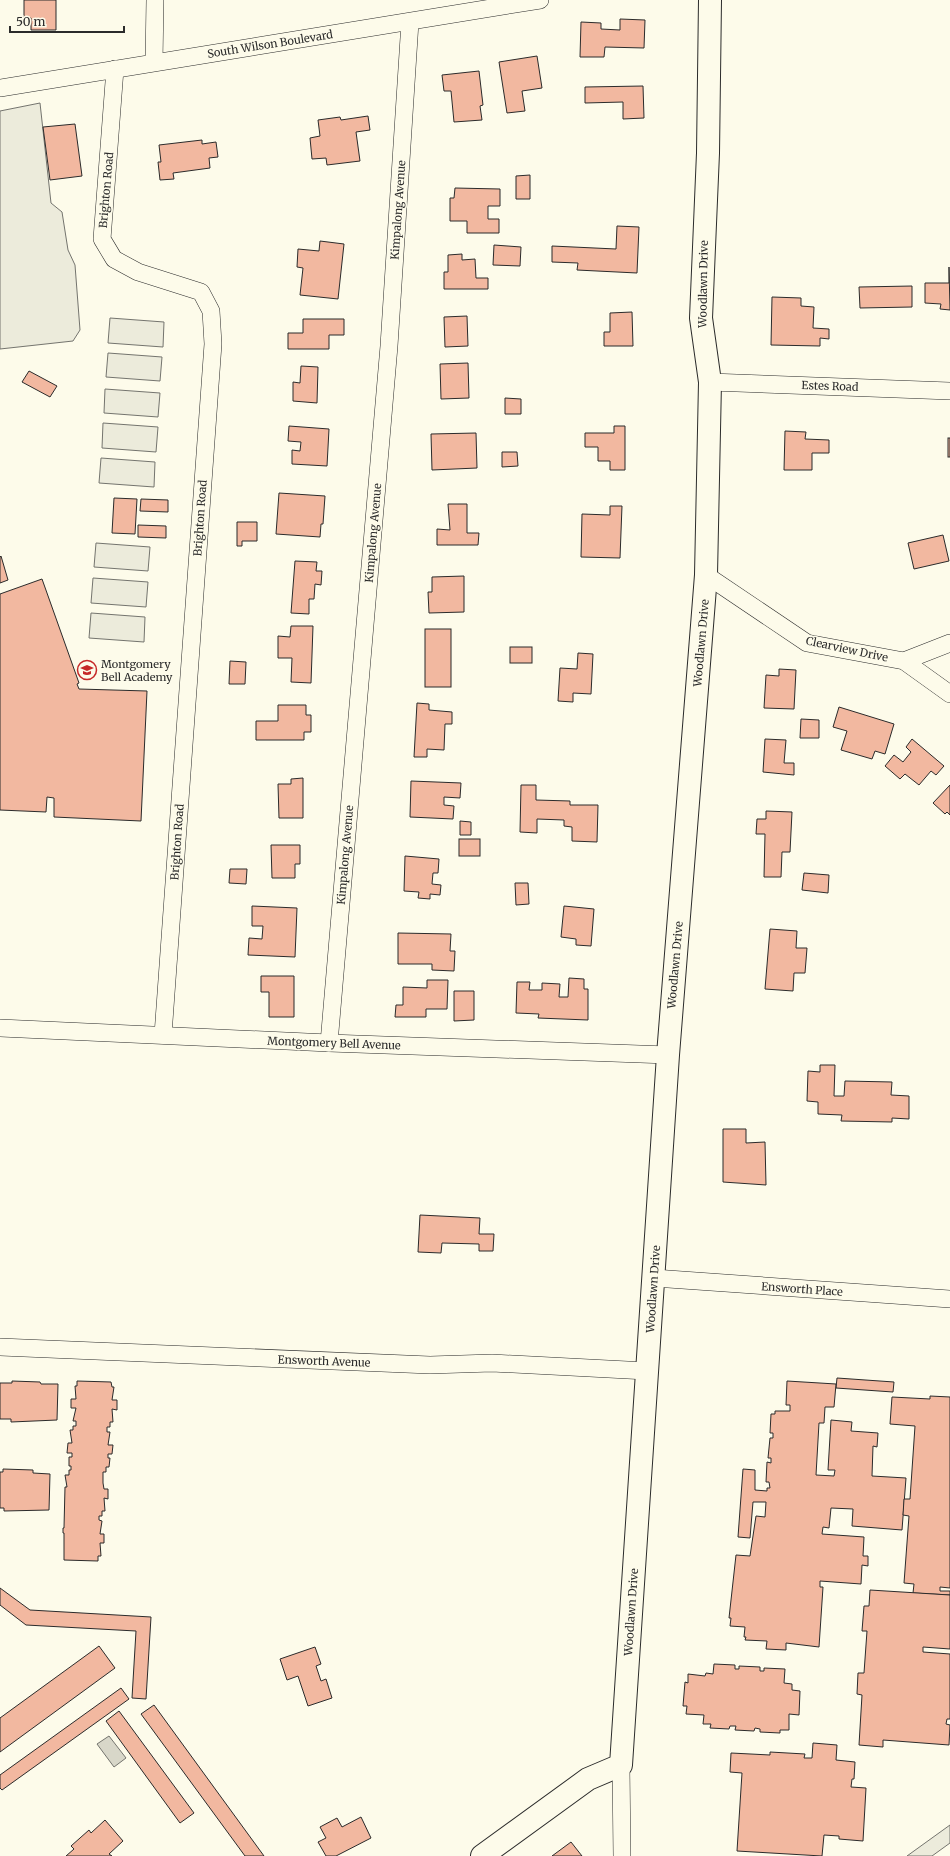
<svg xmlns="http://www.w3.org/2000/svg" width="950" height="1856" font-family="Merriweather,serif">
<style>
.green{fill:#ecebdb;stroke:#74746e}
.water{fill:#d8d7c9;stroke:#74746e}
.building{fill:#f2b8a0;stroke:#2b2b2b}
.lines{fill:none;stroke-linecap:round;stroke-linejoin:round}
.minor-casing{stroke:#2b2b2b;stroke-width:18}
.major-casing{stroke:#2b2b2b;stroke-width:24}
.minor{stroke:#fdfbea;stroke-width:17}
.major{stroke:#fdfbea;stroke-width:22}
.labels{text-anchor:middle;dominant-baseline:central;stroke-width:3;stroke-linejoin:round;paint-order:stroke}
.street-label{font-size:11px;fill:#2b2b2b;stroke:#fdfbea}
.poi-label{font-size:11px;fill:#2b2b2b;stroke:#fdfbea;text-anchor:start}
</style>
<rect width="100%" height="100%" fill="#fdfbea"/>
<g class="green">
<polygon points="40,103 51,203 62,212 68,250 75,265 80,330 73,341 0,349 0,111"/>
<polygon points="110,318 164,322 163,347 108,343"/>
<polygon points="108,353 162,357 160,381 106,377"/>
<polygon points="105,389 160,393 158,417 104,413"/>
<polygon points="103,423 158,427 156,452 102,448"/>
<polygon points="101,458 155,462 154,487 99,483"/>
<polygon points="96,543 150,547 148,571 94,567"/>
<polygon points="93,578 148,582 146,607 91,603"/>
<polygon points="91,613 145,617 144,642 89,638"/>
<polygon points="950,1825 950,1843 932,1856 907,1856"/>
</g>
<polygon class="water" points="109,1736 126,1758 114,1767 97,1744"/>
<g class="building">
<polygon points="24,0 56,0 56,30 31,30 31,18 24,18"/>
<polygon points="620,19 645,20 644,48 605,47 604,57 580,57 581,22 601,23 601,29 620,30"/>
<polygon points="537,56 542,88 522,91 525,111 507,113 499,62"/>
<polygon points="479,71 483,105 480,106 482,120 454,122 451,91 444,91 442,75"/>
<polygon points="643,86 644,118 623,119 623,102 585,103 585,87"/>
<polygon points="368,116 370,130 356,132 360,161 327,165 326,158 312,159 310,138 320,136 318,120 340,117 341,120"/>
<polygon points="75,124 82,176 50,180 43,127"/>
<polygon points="202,140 202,144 216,142 218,157 209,158 210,168 173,173 174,179 160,180 158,162 161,162 159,145"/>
<polygon points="530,175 530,199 516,199 516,176"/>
<polygon points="455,188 500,189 500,206 488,206 488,219 499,219 499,233 467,233 467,221 450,221 450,198 454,198"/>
<polygon points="617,226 639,227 637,273 577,270 578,263 552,262 552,246 616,249"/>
<polygon points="320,241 344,244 338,299 300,295 303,268 297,267 298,249 319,251"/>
<polygon points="494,245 521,247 520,266 493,265"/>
<polygon points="462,254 462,260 475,259 476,278 488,278 488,289 444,289 444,272 448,272 448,255"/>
<polygon points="949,267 950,310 940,309 941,304 925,303 925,283 949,283"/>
<polygon points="912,286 912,307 860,308 859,287"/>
<polygon points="772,297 801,298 801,306 814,307 813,328 829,329 829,339 820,338 820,346 771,345"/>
<polygon points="632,312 633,346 604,346 604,332 610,332 610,313"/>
<polygon points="467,316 468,346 445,347 444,317"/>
<polygon points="303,319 344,319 344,335 329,335 329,349 288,349 288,333 303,333"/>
<polygon points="468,363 469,398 441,399 440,364"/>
<polygon points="301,366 318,367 317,403 293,401 293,382 300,383"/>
<polygon points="29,371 57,386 50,397 22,382"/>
<polygon points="505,398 521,399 521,414 505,414"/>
<polygon points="289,426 329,429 327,466 292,464 292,450 300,451 301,442 288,441"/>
<polygon points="614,426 625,426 625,470 610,470 610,461 598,461 598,447 585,447 585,433 614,433"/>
<polygon points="785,431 806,432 805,439 829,440 829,453 812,453 812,470 784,470"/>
<polygon points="476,433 477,468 432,470 431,434"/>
<rect x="948" y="438" width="2" height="19"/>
<polygon points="502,452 517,452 518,466 502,467"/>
<polygon points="279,493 325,496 323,524 321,524 320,537 276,534"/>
<polygon points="114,498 137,499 135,534 112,533"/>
<polygon points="141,499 168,500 168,512 140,511"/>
<polygon points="448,504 467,504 467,533 479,533 478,545 437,545 437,529 450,530"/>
<polygon points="610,506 622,506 620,558 581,557 582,514 610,515"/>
<polygon points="237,522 257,522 257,541 242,541 242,546 237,546"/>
<polygon points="138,525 166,526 166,538 138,537"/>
<polygon points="943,535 949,561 914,569 908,543"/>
<polygon points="1,556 8,580 0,583 0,557"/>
<polygon points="295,561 317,562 316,571 322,571 321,585 315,584 314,599 309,599 309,614 291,613"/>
<polygon points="464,576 464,612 429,613 428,592 432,592 432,577"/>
<polygon points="42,579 79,683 77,684 79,689 147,691 141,821 54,817 54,798 47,797 46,812 0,810 0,594"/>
<polygon points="291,626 313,626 311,683 291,682 292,658 278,658 278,636 290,637"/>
<rect x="425" y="629" width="26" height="58"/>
<rect x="510" y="647" width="22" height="16"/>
<polygon points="578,653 593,654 591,694 573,693 573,702 558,701 560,668 577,669"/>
<polygon points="230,661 246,662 245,684 229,684"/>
<polygon points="779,669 796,670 794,709 764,708 766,675 779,676"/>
<polygon points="417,703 429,704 429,710 452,712 452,724 445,724 444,750 427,749 427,757 414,757"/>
<polygon points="278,705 306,705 306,715 311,715 311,732 304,732 304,740 256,740 256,721 278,721"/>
<polygon points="839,707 894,724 885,754 875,751 872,759 841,750 847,731 833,727"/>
<polygon points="801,719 819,720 819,738 800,738"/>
<polygon points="765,739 786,740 784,763 794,763 794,775 763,772"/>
<polygon points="912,739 944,766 936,775 931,771 919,785 905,774 900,779 885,766 894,755 903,762 911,752 906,747"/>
<polygon points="303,778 303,818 279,818 278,784 291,784 291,779"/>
<polygon points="411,781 461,783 460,798 444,797 444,805 454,806 453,819 410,817"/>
<polygon points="521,785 536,785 536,800 570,801 570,805 598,805 597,842 572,841 572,827 564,826 564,820 537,819 537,833 520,832"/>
<polygon points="950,785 950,815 947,812 945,814 933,803"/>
<polygon points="766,811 792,812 790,852 782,852 781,877 764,877 765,834 756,834 757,819 766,819"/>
<polygon points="460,821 471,822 471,835 460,835"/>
<rect x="459" y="839" width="21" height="17"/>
<polygon points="271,845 300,845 300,864 295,864 295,878 272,878"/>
<polygon points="405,856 439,859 438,873 433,873 432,884 441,885 440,895 430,894 430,899 418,898 419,892 404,891"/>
<polygon points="230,869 247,869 246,884 229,883"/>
<polygon points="804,873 829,875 828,893 802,890"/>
<polygon points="515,883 528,883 529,904 516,905"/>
<polygon points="252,906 297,908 295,957 248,955 249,938 262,939 263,926 252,926"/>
<polygon points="564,906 594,909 591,946 576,945 576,939 561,937"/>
<polygon points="770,929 797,931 796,948 807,948 805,973 794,973 793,991 765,989"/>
<polygon points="398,933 451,934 450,951 455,951 454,971 432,970 432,964 398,964"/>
<polygon points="261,976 294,976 294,1017 269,1017 269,992 261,992"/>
<polygon points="569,978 584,979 584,989 588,989 588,1020 538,1018 539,1014 516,1013 517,982 530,982 529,990 542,990 542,983 560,984 559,997 568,997"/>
<polygon points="427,980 448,980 447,1009 426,1009 426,1017 395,1017 396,1005 403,1005 403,987 427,988"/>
<polygon points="454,991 474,991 474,1020 454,1021"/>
<polygon points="820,1065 835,1065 834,1096 844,1096 845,1081 892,1082 891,1095 909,1096 909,1119 892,1118 892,1122 841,1121 842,1115 818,1114 818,1102 807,1101 808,1071 820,1072"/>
<polygon points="723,1129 746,1129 746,1143 765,1142 766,1185 723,1182"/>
<polygon points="420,1215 480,1218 479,1234 494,1234 493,1251 479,1251 479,1244 442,1243 441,1253 418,1252"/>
<polygon points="837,1378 894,1382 893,1392 836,1388"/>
<polygon points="12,1381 40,1382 41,1384 58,1384 57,1420 11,1422 11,1419 0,1419 0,1383 12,1383"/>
<polygon points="77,1381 111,1382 112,1387 114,1387 112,1400 117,1400 117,1410 112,1409 113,1422 110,1422 110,1427 107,1427 107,1432 110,1432 108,1445 113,1445 112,1454 108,1454 108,1458 110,1458 109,1467 106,1467 106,1472 103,1472 103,1483 104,1489 108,1489 108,1499 104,1498 105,1511 102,1511 102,1516 99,1516 99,1520 102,1521 100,1534 104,1534 104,1543 100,1543 101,1556 98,1556 98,1561 64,1560 64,1533 63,1533 63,1528 64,1528 65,1487 67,1487 65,1475 69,1475 69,1470 71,1470 71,1466 69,1466 69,1457 72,1457 72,1453 67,1453 68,1443 72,1443 70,1430 73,1430 73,1426 76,1426 76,1421 73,1421 76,1408 71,1408 71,1399 76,1399 75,1386 77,1386"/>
<polygon points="787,1381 836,1384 834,1407 825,1407 824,1423 819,1423 816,1475 834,1476 835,1470 828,1470 831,1420 852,1422 851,1431 878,1433 877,1447 873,1446 872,1476 906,1478 902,1530 852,1526 853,1509 831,1508 829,1528 823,1527 822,1534 864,1537 863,1556 868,1556 868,1566 862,1565 861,1584 820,1581 820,1587 823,1587 819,1647 786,1643 786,1650 766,1649 767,1641 745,1640 746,1637 744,1637 745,1627 730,1626 731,1618 729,1618 736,1555 750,1556 756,1516 765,1517 766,1502 753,1502 750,1538 738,1537 743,1469 755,1470 755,1490 767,1491 767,1488 770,1488 769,1482 766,1482 767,1462 771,1463 771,1458 768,1458 770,1438 773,1438 773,1433 770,1433 771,1414 775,1414 775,1411 790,1411 790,1405 786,1405"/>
<polygon points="930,1396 950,1397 950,1588 940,1587 940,1591 950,1591 950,1595 913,1593 914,1584 904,1583 909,1516 903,1515 904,1499 910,1499 915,1426 890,1424 892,1397 930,1399"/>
<polygon points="3,1469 33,1470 33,1473 50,1474 49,1510 4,1511 4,1508 0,1508 0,1472 3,1472"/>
<polygon points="0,1588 30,1610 151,1617 146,1699 132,1698 136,1631 26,1625 0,1605"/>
<polygon points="870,1590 950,1595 950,1649 923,1647 923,1652 950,1654 950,1719 947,1719 946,1724 950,1725 949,1745 883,1740 883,1747 859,1745 862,1695 857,1694 858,1673 864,1673 867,1631 862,1631 864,1606 869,1606"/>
<polygon points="99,1646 115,1668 0,1752 0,1718"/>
<polygon points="315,1647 321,1664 316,1666 321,1681 326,1679 332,1698 308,1706 298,1676 287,1680 280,1659"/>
<polygon points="714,1664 735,1665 735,1669 739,1669 739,1666 760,1667 760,1671 764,1671 764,1668 785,1669 784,1683 792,1684 792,1690 800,1691 799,1715 789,1714 789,1730 780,1730 780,1733 760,1732 760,1729 755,1728 754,1731 735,1730 736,1726 730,1726 729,1729 710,1728 711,1724 703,1724 704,1715 686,1714 687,1706 683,1706 685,1682 688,1683 688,1674 705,1676 706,1673 713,1674"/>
<polygon points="121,1688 129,1699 2,1790 0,1788 0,1775"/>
<polygon points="154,1705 264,1856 245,1856 141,1714"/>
<polygon points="119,1711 194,1813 180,1823 106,1721"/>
<polygon points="813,1743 837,1745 836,1760 855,1762 854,1779 852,1779 851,1787 866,1788 863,1841 839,1839 839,1836 824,1835 822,1856 737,1851 742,1773 730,1772 731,1753 770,1755 770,1752 805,1754 804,1758 812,1758"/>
<polygon points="361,1817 371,1838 336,1856 326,1856 318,1842 326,1838 320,1827 337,1818 342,1827"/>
<polygon points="105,1820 123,1841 109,1854 112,1856 66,1856 74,1849 71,1846 89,1830 91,1833"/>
<polygon points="571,1842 582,1856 552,1856"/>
</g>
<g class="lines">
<defs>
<g id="minor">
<polyline points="154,62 155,0"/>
<polyline points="115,69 102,239 114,259 138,272 201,292 211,311 213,344 163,1035"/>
<polyline points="0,88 540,0"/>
<polyline points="710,382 950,391"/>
<polyline points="706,575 807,643 904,661 950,694"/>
<polyline points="904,661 950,643"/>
<polyline points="0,1028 329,1043 668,1055"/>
<polyline points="329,1043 389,346 410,22"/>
<polyline points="654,1278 950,1299"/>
<polyline points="0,1347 430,1365 492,1363 647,1371"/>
<polyline points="621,1765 622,1856"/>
</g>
<polyline id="major" points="482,1856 588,1779 621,1765 668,1055 706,575 710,382 701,318 708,153 710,0"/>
</defs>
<use href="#minor" class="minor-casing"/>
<use href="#major" class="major-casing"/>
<use href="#minor" class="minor"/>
<use href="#major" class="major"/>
</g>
<defs>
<symbol id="school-ring" viewBox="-11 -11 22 22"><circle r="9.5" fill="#fdfbea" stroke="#c62828" stroke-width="1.5"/><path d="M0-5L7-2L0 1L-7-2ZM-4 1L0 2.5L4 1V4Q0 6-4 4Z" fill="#c62828"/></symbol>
</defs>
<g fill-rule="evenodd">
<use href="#school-ring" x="76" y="659" width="22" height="22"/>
</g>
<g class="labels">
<g class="street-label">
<text transform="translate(270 44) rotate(-9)">South Wilson Boulevard</text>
<text transform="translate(106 190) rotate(-85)">Brighton Road</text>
<text transform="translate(398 210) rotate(-86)">Kimpalong Avenue</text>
<text transform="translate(703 284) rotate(-89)">Woodlawn Drive</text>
<text transform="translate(830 386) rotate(2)">Estes Road</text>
<text transform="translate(200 518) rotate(-86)">Brighton Road</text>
<text transform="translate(373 533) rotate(-85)">Kimpalong Avenue</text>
<text transform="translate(701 643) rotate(-85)">Woodlawn Drive</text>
<text transform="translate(847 649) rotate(12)">Clearview Drive</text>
<text transform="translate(177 842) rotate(-86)">Brighton Road</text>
<text transform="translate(345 855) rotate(-85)">Kimpalong Avenue</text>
<text transform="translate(675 965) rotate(-85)">Woodlawn Drive</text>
<text transform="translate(334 1043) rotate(2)">Montgomery Bell Avenue</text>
<text transform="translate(653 1289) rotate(-86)">Woodlawn Drive</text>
<text transform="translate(802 1289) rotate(4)">Ensworth Place</text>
<text transform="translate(324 1361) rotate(2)">Ensworth Avenue</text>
<text transform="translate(631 1612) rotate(-86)">Woodlawn Drive</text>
</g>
<g class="poi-label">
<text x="101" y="664">Montgomery<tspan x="101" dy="13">Bell Academy</tspan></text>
</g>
</g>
<path d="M10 26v6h114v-6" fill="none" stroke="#2b2b2b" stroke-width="2"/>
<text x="16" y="26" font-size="12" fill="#2b2b2b" stroke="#fdfbea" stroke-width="3" paint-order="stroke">50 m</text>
</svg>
